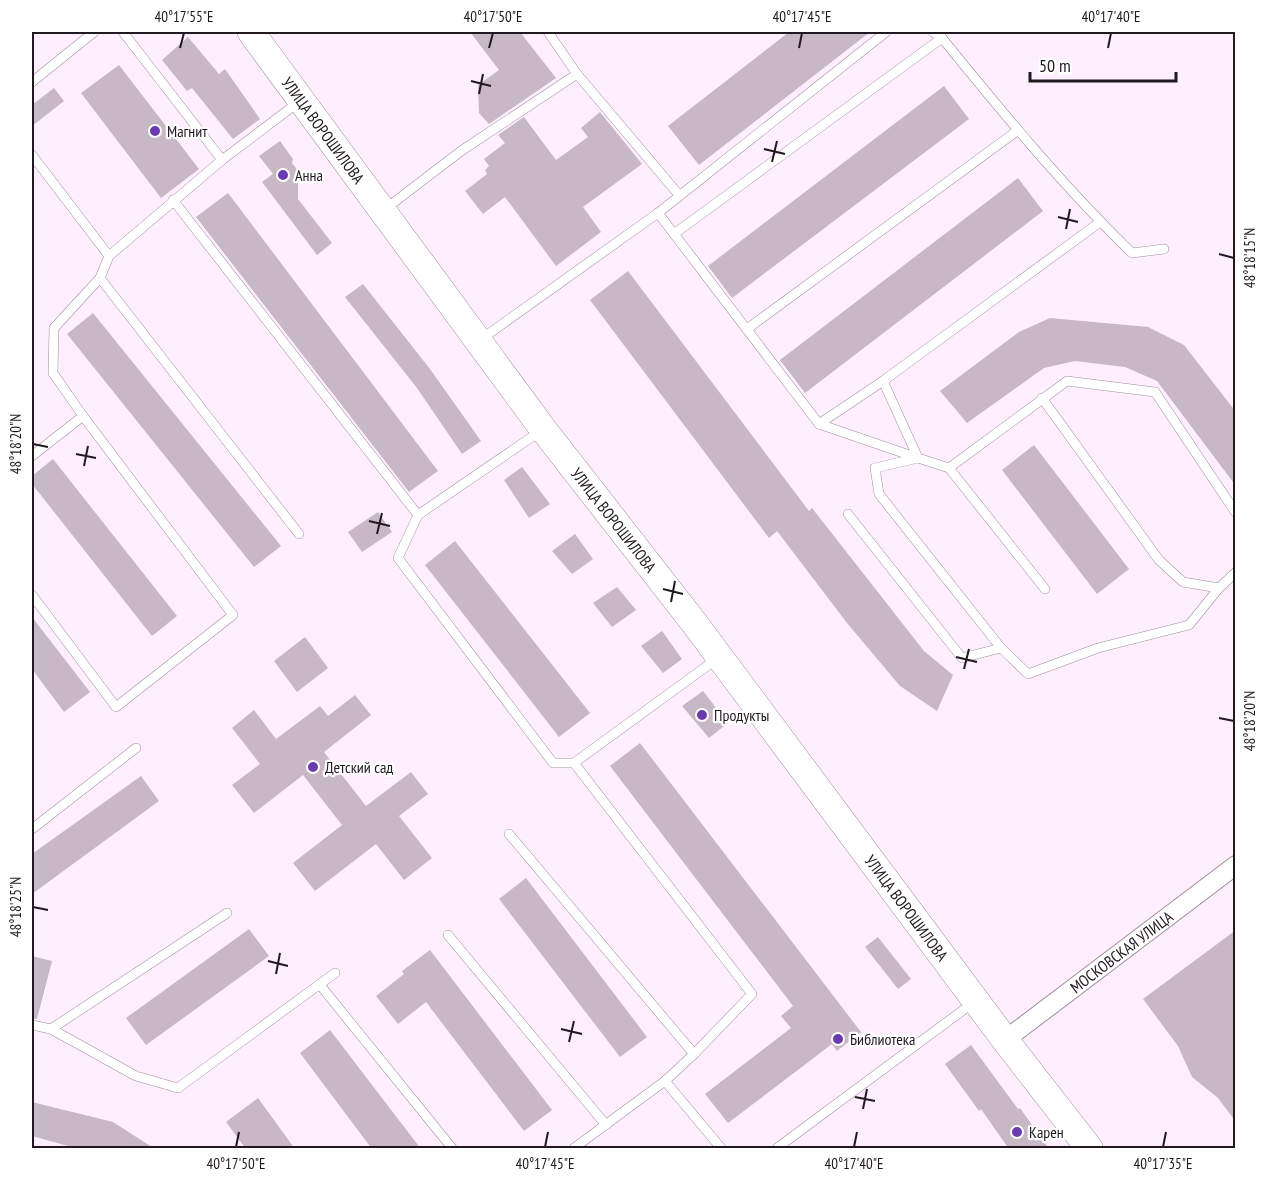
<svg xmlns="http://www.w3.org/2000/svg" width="1267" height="1180" font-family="'PT Sans Narrow',sans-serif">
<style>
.building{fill:#c8b7c4}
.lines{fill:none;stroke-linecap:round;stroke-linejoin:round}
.lane-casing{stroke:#9e8f9c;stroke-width:10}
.street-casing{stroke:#9e8f9c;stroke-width:20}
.secondary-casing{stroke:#9e8f9c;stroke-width:28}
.lane{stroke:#fff;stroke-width:9}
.street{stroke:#fff;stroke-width:18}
.secondary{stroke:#fff;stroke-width:27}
.ticks{fill:none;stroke:#201a20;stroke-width:2}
.poi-dot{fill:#693ab2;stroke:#fff;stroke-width:2}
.labels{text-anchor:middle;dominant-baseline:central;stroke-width:4.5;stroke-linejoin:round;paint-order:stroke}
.street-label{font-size:16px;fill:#201a20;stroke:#fff}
.poi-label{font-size:16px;fill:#201a20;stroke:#fff;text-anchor:start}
.neatline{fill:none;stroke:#201a20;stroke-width:2}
.ticks-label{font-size:15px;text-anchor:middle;fill:#201a20}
</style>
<rect width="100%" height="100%" fill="#ffeefd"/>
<g class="building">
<polygon points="470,32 520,32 556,78 489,124 479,113 478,85 499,70"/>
<polygon points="789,32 870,32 699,165 668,126"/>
<polygon points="188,37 219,74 225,69 260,119 233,139 192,88 187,91 162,60"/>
<polygon points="119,65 199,169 161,198 81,93"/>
<polygon points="944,86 969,119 732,298 708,266"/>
<polygon points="54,88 64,101 32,126 32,105"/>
<polygon points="600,112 642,164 583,207 601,232 556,266 505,197 483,214 465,191 487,174 485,170 489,166 484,159 505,143 498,135 524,117 556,160 588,137 581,128"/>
<polygon points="280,141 293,159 292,163 298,171 298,199 332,243 317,255 262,182 273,174 259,156"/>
<polygon points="1018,178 1043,211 805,393 780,360"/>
<polygon points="228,193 438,471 409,492 196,217"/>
<polygon points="628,271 809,511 812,508 924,651 953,675 937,711 900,686 847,623 777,531 769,538 590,300"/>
<polygon points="363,284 430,369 481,441 462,454 417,388 345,297"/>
<polygon points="93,313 281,546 254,567 67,334"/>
<polygon points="1050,318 1148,327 1184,345 1236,412 1236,486 1157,381 1125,367 1075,361 1044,368 967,423 940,391 1019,332"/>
<polygon points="1034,445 1129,569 1097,594 1002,470"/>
<polygon points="53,459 177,616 152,636 32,484 32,476"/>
<polygon points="522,467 550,504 529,518 504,480"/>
<polygon points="378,512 392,532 362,552 348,532"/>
<polygon points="575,534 593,559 572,574 552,551"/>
<polygon points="455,541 590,713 559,737 425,565"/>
<polygon points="617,587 636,610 612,627 593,603"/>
<polygon points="32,617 90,692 64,712 32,669"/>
<polygon points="662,631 682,659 663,673 641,646"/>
<polygon points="305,637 328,668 297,692 274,661"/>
<polygon points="703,691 728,723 709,738 682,706"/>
<polygon points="355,695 371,715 324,752 366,806 411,772 428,794 399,816 432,858 404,880 376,844 315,891 293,863 342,825 303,775 254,813 232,785 260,764 232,728 254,710 276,739 320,706 328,716"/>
<polygon points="640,743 861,1032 837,1051 832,1044 728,1123 705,1094 791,1028 781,1016 793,1006 610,766"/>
<polygon points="141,776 159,801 32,894 32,854"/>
<polygon points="526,878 647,1037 620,1057 499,899"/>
<polygon points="249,929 269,956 146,1045 126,1018"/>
<polygon points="1236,930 1236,1122 1218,1098 1192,1077 1178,1046 1143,999"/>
<polygon points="878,937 911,979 898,989 865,947"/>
<polygon points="430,950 552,1110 524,1131 426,1002 398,1024 376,996 404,974 402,971"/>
<polygon points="32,956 52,961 37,1019 32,1018"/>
<polygon points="330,1030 421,1149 372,1149 300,1053"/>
<polygon points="971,1045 1018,1109 1020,1108 1049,1149 1009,1149 981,1109 979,1111 945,1064"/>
<polygon points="258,1098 295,1149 246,1149 226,1122"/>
<polygon points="32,1102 113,1122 155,1149 79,1149 32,1136"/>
</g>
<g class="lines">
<defs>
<g id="lane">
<polyline points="123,32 222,160"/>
<path d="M 933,32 L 942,38 C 1002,112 1063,186 1132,253 L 1164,249"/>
<polyline points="577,74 679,195"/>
<polyline points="32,82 94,32"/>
<polyline points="32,155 109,256"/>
<polyline points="173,200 418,515 542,430"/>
<polyline points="384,210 461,151 577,74 548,32"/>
<polyline points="658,213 819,424 883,381 1100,222"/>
<polyline points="674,234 942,38"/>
<polyline points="100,278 299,534"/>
<polyline points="747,329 1017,131"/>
<polyline points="480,340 658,213 886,32"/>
<polyline points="883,381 918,458 949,468 1045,589"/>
<polyline points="819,424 918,458 875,468 879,494 1001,648 962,658 848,514"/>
<polyline points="32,456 83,416 53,373 54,328 100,278 109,256 222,160 300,101"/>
<polyline points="949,468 1067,381 1155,392 1236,513"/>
<polyline points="418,515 398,558 553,763 574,763"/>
<polyline points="1219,588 1236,572"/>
<polyline points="32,595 116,707 233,615 83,416"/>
<polyline points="1001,648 1028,674 1098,648 1189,625 1219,588 1183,582 1159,560 1042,398"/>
<polyline points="32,829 136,748"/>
<polyline points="509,834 694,1054 665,1081"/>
<polyline points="448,935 606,1125"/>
<polyline points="320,985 452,1148"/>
<polyline points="32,1025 51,1029 227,913"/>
<polyline points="51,1029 136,1076 178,1088 335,973"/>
<polyline points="694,1054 752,994 574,763 718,658"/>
<polyline points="574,1148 665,1081 721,1148"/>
<polyline points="777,1148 974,1002"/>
</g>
<g id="street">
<path id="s1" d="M 1005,1040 L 1236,865"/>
</g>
<g id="secondary">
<path id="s2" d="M 251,32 L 543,429 L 695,624 L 1005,1040 L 1089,1148"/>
</g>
</defs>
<use href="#lane" class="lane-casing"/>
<use href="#street" class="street-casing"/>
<use href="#secondary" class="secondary-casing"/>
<use href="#lane" class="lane"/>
<use href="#street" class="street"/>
<use href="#secondary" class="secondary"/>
</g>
<path class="ticks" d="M 180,48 L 184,33M 489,48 L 493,33M 799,48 L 802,33M 1108,48 L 1111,33M 471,81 L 491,86M 479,94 L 483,74M 764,149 L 785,154M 772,162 L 777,141M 1058,217 L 1078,222M 1066,229 L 1070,209M 1219,254 L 1234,258M 33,444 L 48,447M 76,454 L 96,458M 84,466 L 88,446M 369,521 L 390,526M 377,534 L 382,513M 663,589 L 683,594M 671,602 L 675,581M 956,657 L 977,662M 964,669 L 969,649M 1219,718 L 1234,721M 33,907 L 48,910M 268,961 L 288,966M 276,974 L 280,953M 561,1029 L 582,1034M 569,1042 L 574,1021M 855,1097 L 875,1101M 863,1109 L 867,1089M 236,1147 L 239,1132M 545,1147 L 548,1132M 854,1147 L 857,1132M 1163,1147 L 1166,1132"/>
<g class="poi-dot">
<circle cx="155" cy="131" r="6"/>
<circle cx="283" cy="175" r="6"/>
<circle cx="702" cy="715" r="6"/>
<circle cx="313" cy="767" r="6"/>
<circle cx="838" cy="1039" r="6"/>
<circle cx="1017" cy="1132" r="6"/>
</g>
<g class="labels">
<g class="street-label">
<text stroke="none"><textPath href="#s2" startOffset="122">УЛИЦА ВОРОШИЛОВА</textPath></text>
<text stroke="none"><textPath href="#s2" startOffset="608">УЛИЦА ВОРОШИЛОВА</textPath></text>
<text stroke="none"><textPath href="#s2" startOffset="1094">УЛИЦА ВОРОШИЛОВА</textPath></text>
<text stroke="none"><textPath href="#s1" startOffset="146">МОСКОВСКАЯ УЛИЦА</textPath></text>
</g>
<g class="poi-label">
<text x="167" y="131">Магнит</text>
<text x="295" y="175">Анна</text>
<text x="714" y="715">Продукты</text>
<text x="325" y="767">Детский сад</text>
<text x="850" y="1039">Библиотека</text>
<text x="1029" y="1132">Карен</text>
</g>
</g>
<rect width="1267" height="1180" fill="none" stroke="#ffffff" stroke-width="66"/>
<path d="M1030 72v9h146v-9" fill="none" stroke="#201a20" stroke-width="3"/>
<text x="1039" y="72" font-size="18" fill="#201a20" stroke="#ffffff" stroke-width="4.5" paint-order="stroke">50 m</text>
<rect x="33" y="33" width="1201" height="1114" class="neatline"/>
<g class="ticks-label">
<text x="184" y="22">40°17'55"E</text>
<text x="493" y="22">40°17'50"E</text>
<text x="802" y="22">40°17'45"E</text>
<text x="1111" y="22">40°17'40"E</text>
<text transform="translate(1250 258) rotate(-90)" y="5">48°18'15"N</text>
<text transform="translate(16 444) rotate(-90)" y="5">48°18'20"N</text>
<text transform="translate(1250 721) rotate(-90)" y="5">48°18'20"N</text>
<text transform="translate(16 907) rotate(-90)" y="5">48°18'25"N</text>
<text x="236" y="1169">40°17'50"E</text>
<text x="545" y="1169">40°17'45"E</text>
<text x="854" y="1169">40°17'40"E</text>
<text x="1163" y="1169">40°17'35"E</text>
</g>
</svg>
